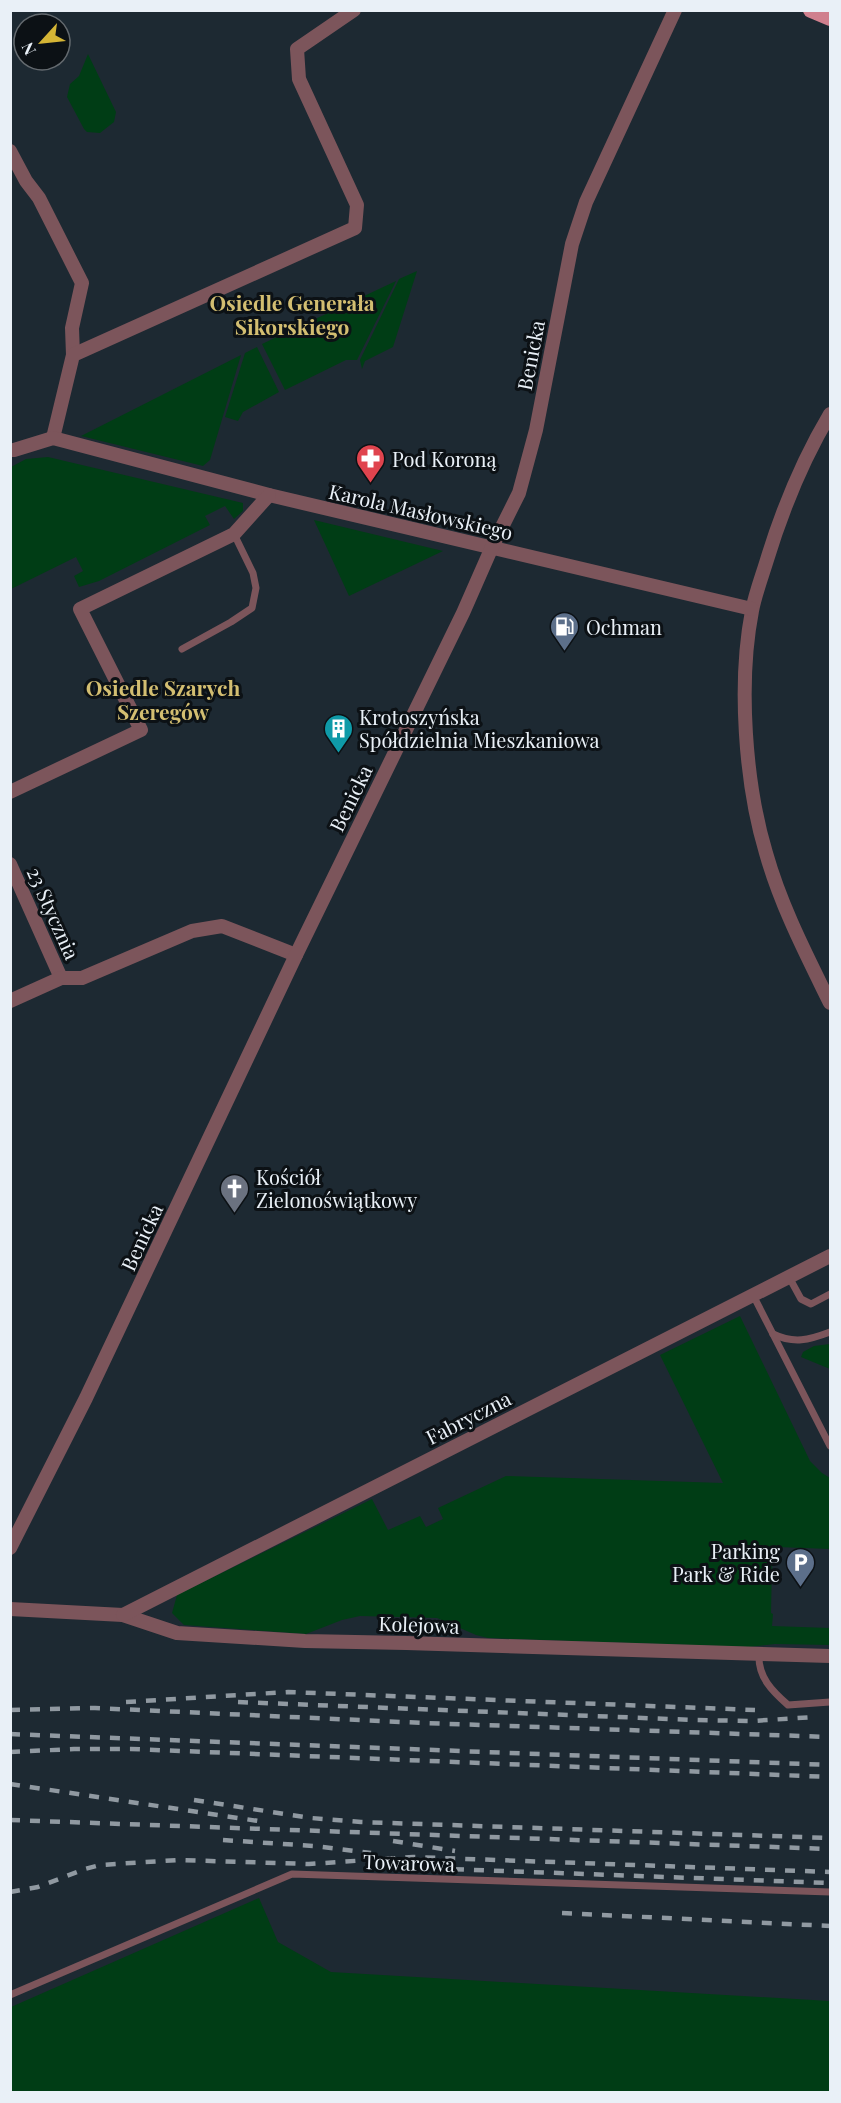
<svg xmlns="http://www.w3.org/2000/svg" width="841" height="2103" font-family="'Playfair Display',serif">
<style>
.green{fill:#003d15}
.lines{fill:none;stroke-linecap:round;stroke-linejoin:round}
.service{stroke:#7c555b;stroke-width:7}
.minor{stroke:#7c555b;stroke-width:14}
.primary{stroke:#d0808e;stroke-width:16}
.rail{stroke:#9099a1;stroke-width:4.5;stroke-dasharray:10 10;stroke-linecap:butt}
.labels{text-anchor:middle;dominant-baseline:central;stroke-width:6;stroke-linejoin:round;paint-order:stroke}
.street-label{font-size:20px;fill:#e9f0f7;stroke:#0c1115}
.poi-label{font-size:20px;fill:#e9f0f7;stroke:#0c1115;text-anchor:start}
.neighbourhood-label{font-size:21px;font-weight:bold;fill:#d3be71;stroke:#0c1115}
</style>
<rect width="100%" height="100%" fill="#1d2932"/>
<g class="green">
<polygon points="88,54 116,112 114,122 100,133 87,132 84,129 67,97 70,84 79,76"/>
<polygon points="417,271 393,347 365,361 362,369 360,360 399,279"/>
<polygon points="396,281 357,360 346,360 285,390 262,344"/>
<polygon points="257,347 279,392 243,412 238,421 225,417 245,353"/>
<polygon points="241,355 210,460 203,466 81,436"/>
<polygon points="48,457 243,503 243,511 234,519 225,506 205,516 210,525 99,581 79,587 74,576 83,571 76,557 11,589 11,467 26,459"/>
<polygon points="314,520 443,551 349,596"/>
<polygon points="740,1316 810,1461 822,1473 830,1478 830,1549 777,1547 776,1560 772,1560 771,1613 773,1614 772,1626 830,1628 830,1645 775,1644 749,1647 488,1638 476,1635 437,1618 360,1616 342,1620 306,1634 184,1625 172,1613 177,1595 372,1499 388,1530 420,1516 426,1527 443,1519 438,1508 506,1476 723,1483 660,1355"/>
<polygon points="830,1344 830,1369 801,1357 803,1352 814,1346"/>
<polygon points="259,1898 278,1942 331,1972 830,2001 830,2092 11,2092 11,2007"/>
</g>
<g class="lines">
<g class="service">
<polyline points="182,649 231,622 252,608 256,588 253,573 234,534"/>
<polyline points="789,1277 801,1299 811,1304 830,1294"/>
<polyline points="753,1295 830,1446"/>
<path d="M 773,1334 C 794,1344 809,1340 830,1332"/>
<path d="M 759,1655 C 758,1677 772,1691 788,1705 L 830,1702"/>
<polyline points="10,1995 292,1874 830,1892"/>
</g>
<g class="minor">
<polyline points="10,151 26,181 39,198 82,283 72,328 73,355"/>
<path d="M 830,414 C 802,461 782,510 766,563 C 761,579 755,595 752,611 C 738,683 745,783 766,853 C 781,906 806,954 830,1003"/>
<polyline points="53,438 73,355 355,228 357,205 299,79 297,49 354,10"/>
<polyline points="14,450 53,438 269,495 752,609"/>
<polyline points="10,792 141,730 80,609 234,534 269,495"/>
<polyline points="10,864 61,978"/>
<polyline points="10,1001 61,978 82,978 192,931 222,926 296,955"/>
<polyline points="10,1548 86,1398 296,955 463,613 492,547 519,493 536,430 572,244 586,202 675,10"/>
<polyline points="10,1609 123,1615 177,1633 305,1641 406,1643 830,1656"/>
<polyline points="123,1615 830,1256"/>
</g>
<polyline class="primary" points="811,10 830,18"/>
<g class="rail">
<polyline points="126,1702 288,1692 755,1710"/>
<polyline points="238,1702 695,1720 752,1721 815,1717"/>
<polyline points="10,1710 95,1708 424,1723 830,1737"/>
<polyline points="10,1734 830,1765"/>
<polyline points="10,1752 74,1749 131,1749 830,1777"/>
<polyline points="10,1784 265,1822"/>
<polyline points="194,1800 311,1818 361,1822 830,1838"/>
<polyline points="10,1820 830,1849"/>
<polyline points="223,1840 314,1846 371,1853"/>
<polyline points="393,1841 455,1851"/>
<polyline points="394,1867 830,1883"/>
<polyline points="10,1892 38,1887 85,1869 100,1865 178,1860 309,1864 413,1857 830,1872"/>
<polyline points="562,1913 830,1926"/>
</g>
</g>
<defs>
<symbol id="pharmacy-pin" viewBox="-11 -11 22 30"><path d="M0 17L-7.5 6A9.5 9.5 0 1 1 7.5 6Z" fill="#e0444e" stroke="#0c1115"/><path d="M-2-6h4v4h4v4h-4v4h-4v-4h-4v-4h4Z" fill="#fff"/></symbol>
<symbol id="fuel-pin" viewBox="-11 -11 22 30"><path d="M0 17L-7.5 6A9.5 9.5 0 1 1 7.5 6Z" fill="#5c6f8a" stroke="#0c1115"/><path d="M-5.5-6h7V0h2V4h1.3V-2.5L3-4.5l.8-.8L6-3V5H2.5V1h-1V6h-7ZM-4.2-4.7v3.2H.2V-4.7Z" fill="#fff"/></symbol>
<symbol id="building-pin" viewBox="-11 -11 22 30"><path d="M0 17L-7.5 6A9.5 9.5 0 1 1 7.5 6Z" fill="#0f9aa8" stroke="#0c1115"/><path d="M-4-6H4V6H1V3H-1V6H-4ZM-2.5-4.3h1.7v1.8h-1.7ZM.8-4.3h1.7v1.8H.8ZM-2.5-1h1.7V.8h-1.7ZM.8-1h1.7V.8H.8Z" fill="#fff"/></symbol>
<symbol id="church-pin" viewBox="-11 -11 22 30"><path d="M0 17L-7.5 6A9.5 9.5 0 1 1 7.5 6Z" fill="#6b7280" stroke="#0c1115"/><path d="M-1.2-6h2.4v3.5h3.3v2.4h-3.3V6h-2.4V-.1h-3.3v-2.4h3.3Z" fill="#fff"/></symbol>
<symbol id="parking-pin" viewBox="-11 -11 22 30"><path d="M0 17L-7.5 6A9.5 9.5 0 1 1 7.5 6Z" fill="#5c6f8a" stroke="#0c1115"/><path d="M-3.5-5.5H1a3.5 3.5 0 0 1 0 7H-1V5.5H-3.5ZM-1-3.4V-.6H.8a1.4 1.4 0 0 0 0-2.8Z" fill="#fff"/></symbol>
</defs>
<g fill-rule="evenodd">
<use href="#pharmacy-pin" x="354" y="442" width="33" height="45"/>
<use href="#fuel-pin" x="548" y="610" width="33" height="45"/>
<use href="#building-pin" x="322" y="712" width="33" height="45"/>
<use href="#church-pin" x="218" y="1172" width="33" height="45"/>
<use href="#parking-pin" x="784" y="1546" width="33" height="45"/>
</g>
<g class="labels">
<g class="street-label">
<text transform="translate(530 355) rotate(-79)">Benicka</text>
<text transform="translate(421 511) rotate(13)">Karola Masłowskiego</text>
<text transform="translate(350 798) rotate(-64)">Benicka</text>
<text transform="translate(54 913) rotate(66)">23 Stycznia</text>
<text transform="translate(141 1237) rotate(-65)">Benicka</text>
<text transform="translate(468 1417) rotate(-27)">Fabryczna</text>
<text transform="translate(419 1624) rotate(2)">Kolejowa</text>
<text transform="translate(409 1862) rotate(2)">Towarowa</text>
</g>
<g class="poi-label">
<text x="392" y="458">Pod Koroną</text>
<text x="586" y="626">Ochman</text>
<text x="359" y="716">Krotoszyńska<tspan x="359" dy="23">Spółdzielnia Mieszkaniowa</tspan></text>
<text x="256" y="1176">Kościół<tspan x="256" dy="23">Zielonoświątkowy</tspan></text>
<text x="780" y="1550" text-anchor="end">Parking<tspan x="780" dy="23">Park &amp; Ride</tspan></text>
</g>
<g class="neighbourhood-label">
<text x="292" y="302">Osiedle Generała<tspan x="292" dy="24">Sikorskiego</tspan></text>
<text x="163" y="687">Osiedle Szarych<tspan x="163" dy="24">Szeregów</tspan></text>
</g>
</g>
<rect width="841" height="2103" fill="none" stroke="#e9f0f7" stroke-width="24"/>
<g transform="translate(42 42) rotate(243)"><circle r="28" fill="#0c1115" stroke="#646a6f" stroke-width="1.5"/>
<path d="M0-4.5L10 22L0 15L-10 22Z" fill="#d5b535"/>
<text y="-9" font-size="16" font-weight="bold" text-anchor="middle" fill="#e9f0f7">N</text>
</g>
</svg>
